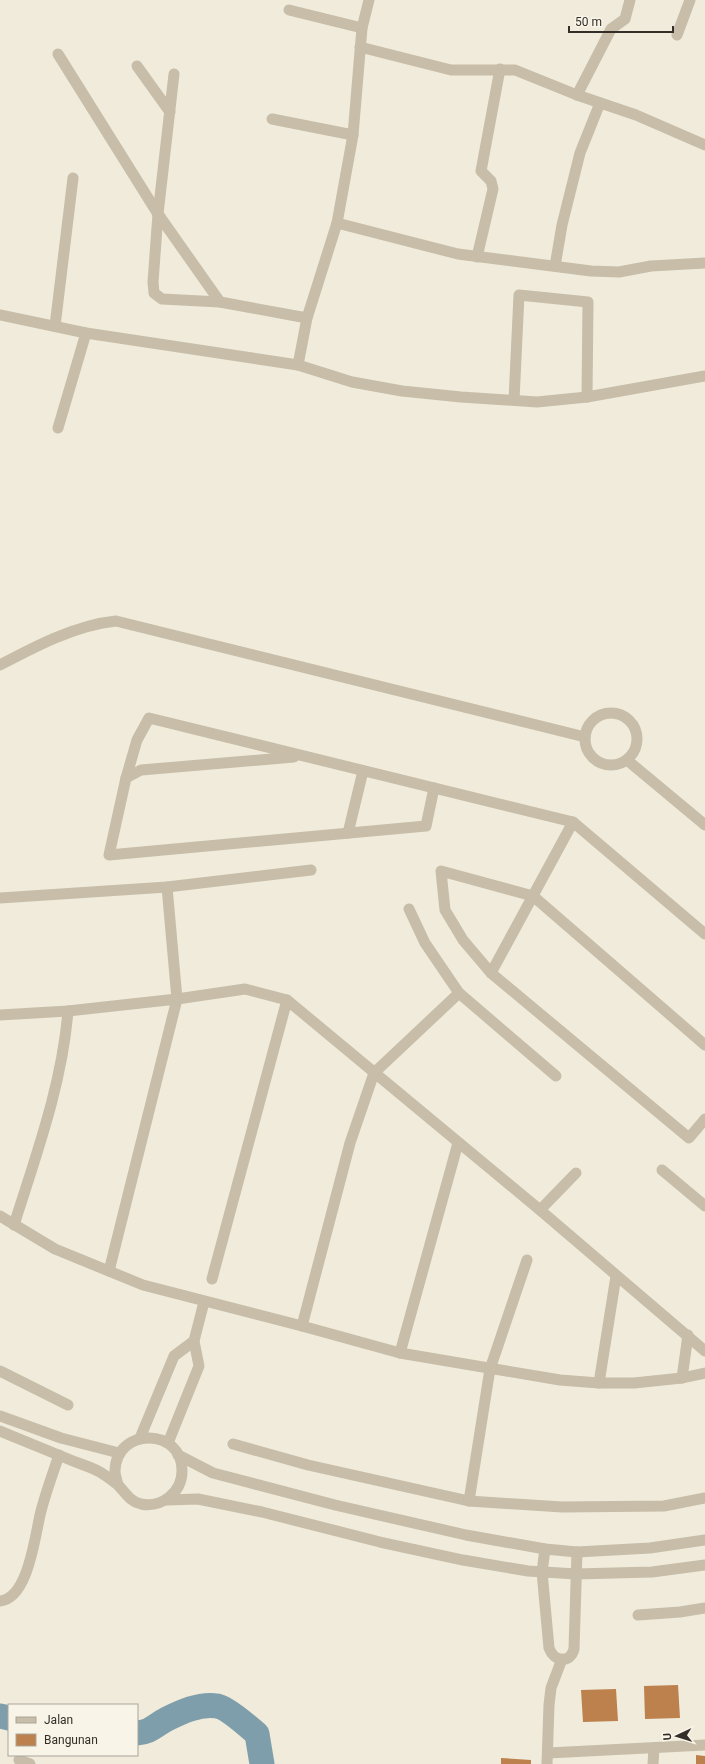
<svg xmlns="http://www.w3.org/2000/svg" width="705" height="1764" font-family="Roboto,sans-serif">
<style>
.lines{fill:none;stroke-linecap:round;stroke-linejoin:round}
.river{stroke:#7d9eaa;stroke-width:25}
.building{fill:#bc814d}
.minor{stroke:#c7bda8;stroke-width:11}
</style>
<rect width="100%" height="100%" fill="#f0ebdb"/>
<g class="lines">
<g class="river">
<polyline points="0,1716 9,1718"/>
<path d="M 137,1733 C 151,1732 155,1725 167,1719 C 181,1712 200,1703 217,1706 C 226,1707 249,1727 257,1734 L 262,1764"/>
</g>
</g>
<g class="building">
<polygon points="678,1685 680,1718 645,1719 644,1686"/>
<polygon points="616,1689 618,1721 583,1722 581,1690"/>
<polygon points="696,1755 705,1756 705,1764 696,1764"/>
<polygon points="501,1758 531,1760 531,1764 501,1764"/>
</g>
<g class="lines">
<g class="minor">
<polyline points="289,10 362,28"/>
<polyline points="677,35 690,0"/>
<polyline points="360,47 451,70 515,70 577,95 636,115 705,145"/>
<polyline points="58,54 158,214 220,302"/>
<polyline points="137,66 170,112"/>
<polyline points="174,74 158,214 153,282 154,293 162,299 220,302 307,318"/>
<polyline points="577,95 611,29 625,19 630,0"/>
<polyline points="272,119 353,135"/>
<polyline points="337,223 458,254 591,271 619,272 651,266 705,263"/>
<polyline points="477,257 493,189 491,181 481,171 500,69"/>
<polyline points="555,266 562,225 580,153 600,103"/>
<polyline points="0,315 86,333 298,365 352,382 402,391 461,397 537,402 587,397 705,376"/>
<polyline points="55,326 73,178"/>
<polyline points="298,365 307,318 337,223 353,135 362,28 369,0"/>
<polyline points="514,400 519,295 588,302 587,397"/>
<polyline points="58,428 86,333"/>
<path d="M 0,665 C 36,646 76,625 116,621 L 585,737"/>
<circle cx="611" cy="739" r="26"/>
<polyline points="294,757 141,770 126,778 109,855 426,826 434,788"/>
<polyline points="627,760 705,825"/>
<polyline points="126,778 137,740 149,718 573,822 705,934"/>
<polyline points="348,833 363,771"/>
<polyline points="167,887 177,999 245,989 287,1000 540,1210 705,1351"/>
<polyline points="0,898 167,887 311,870"/>
<polyline points="409,909 425,943 459,993 556,1076"/>
<polyline points="491,973 573,822"/>
<polyline points="0,1015 68,1011 177,999 109,1271"/>
<polyline points="705,1045 533,896 441,871 445,910 463,940 491,973 689,1138 705,1119"/>
<polyline points="662,1170 705,1206"/>
<polyline points="540,1210 576,1173"/>
<polyline points="0,1216 55,1249 143,1285 302,1326 350,1143 374,1073 459,993"/>
<path d="M 14,1225 C 36,1155 62,1085 68,1011"/>
<polyline points="212,1279 287,1000"/>
<polyline points="302,1326 400,1353 560,1380 599,1383 634,1383 682,1378 705,1373"/>
<polyline points="400,1353 458,1143"/>
<polyline points="0,1371 68,1405"/>
<polyline points="682,1378 688,1335"/>
<polyline points="599,1383 616,1276"/>
<polyline points="0,1416 61,1438 119,1453"/>
<path d="M 0,1431 C 24,1441 49,1451 73,1461 C 83,1465 95,1468 103,1474 C 108,1477 113,1481 118,1485 C 125,1492 129,1501 141,1504 C 161,1508 182,1493 182,1471 C 183,1428 116,1426 115,1471 C 115,1475 117,1481 118,1485"/>
<polyline points="140,1438 174,1356 194,1341"/>
<polyline points="168,1443 199,1366 194,1341 204,1302"/>
<polyline points="233,1444 308,1465 469,1501 562,1507 664,1506 705,1498"/>
<polyline points="178,1455 213,1473 335,1505 466,1535 545,1549 577,1552 650,1548 705,1540"/>
<polyline points="167,1500 198,1499 262,1512 380,1542 463,1560 528,1571 576,1574 652,1572 705,1565"/>
<polyline points="469,1501 490,1369 527,1260"/>
<path d="M 545,1549 L 542,1572 L 549,1648 C 554,1662 570,1664 574,1649 L 577,1552"/>
<path d="M 0,1601 C 29,1598 35,1534 41,1511 C 46,1492 53,1473 59,1455"/>
<polyline points="638,1615 680,1612 705,1608"/>
<polyline points="548,1753 705,1745"/>
<polyline points="19,1760 30,1764"/>
<polyline points="547,1764 549,1705 551,1688 562,1659"/>
<polyline points="653,1764 654,1748"/>
</g>
</g>
<rect x="8" y="1704" width="130" height="52" fill="#f8f4e7" stroke="#aaa59b"/>
<rect x="16" y="1717" width="20" height="6" fill="#c7bda8" stroke="#aaa59b"/>
<text x="44" y="1724" font-size="12" fill="#342e28">Jalan</text>
<rect x="16" y="1734" width="20" height="12" fill="#bc814d" stroke="#aaa59b"/>
<text x="44" y="1744" font-size="12" fill="#342e28">Bangunan</text>
<g transform="translate(677 1736) rotate(266)" stroke="#f8f4e7" stroke-width="3" paint-order="stroke">
<path d="M0-3L7 15L0 10L-7 15Z" fill="#342e28"/>
<text y="-6" font-size="11" font-weight="bold" text-anchor="middle" fill="#342e28">U</text>
</g>
<path d="M569 26v6h104v-6" fill="none" stroke="#342e28" stroke-width="2"/>
<text x="575" y="26" font-size="12" fill="#342e28" stroke="#f8f4e7" stroke-width="3" paint-order="stroke">50 m</text>
</svg>
